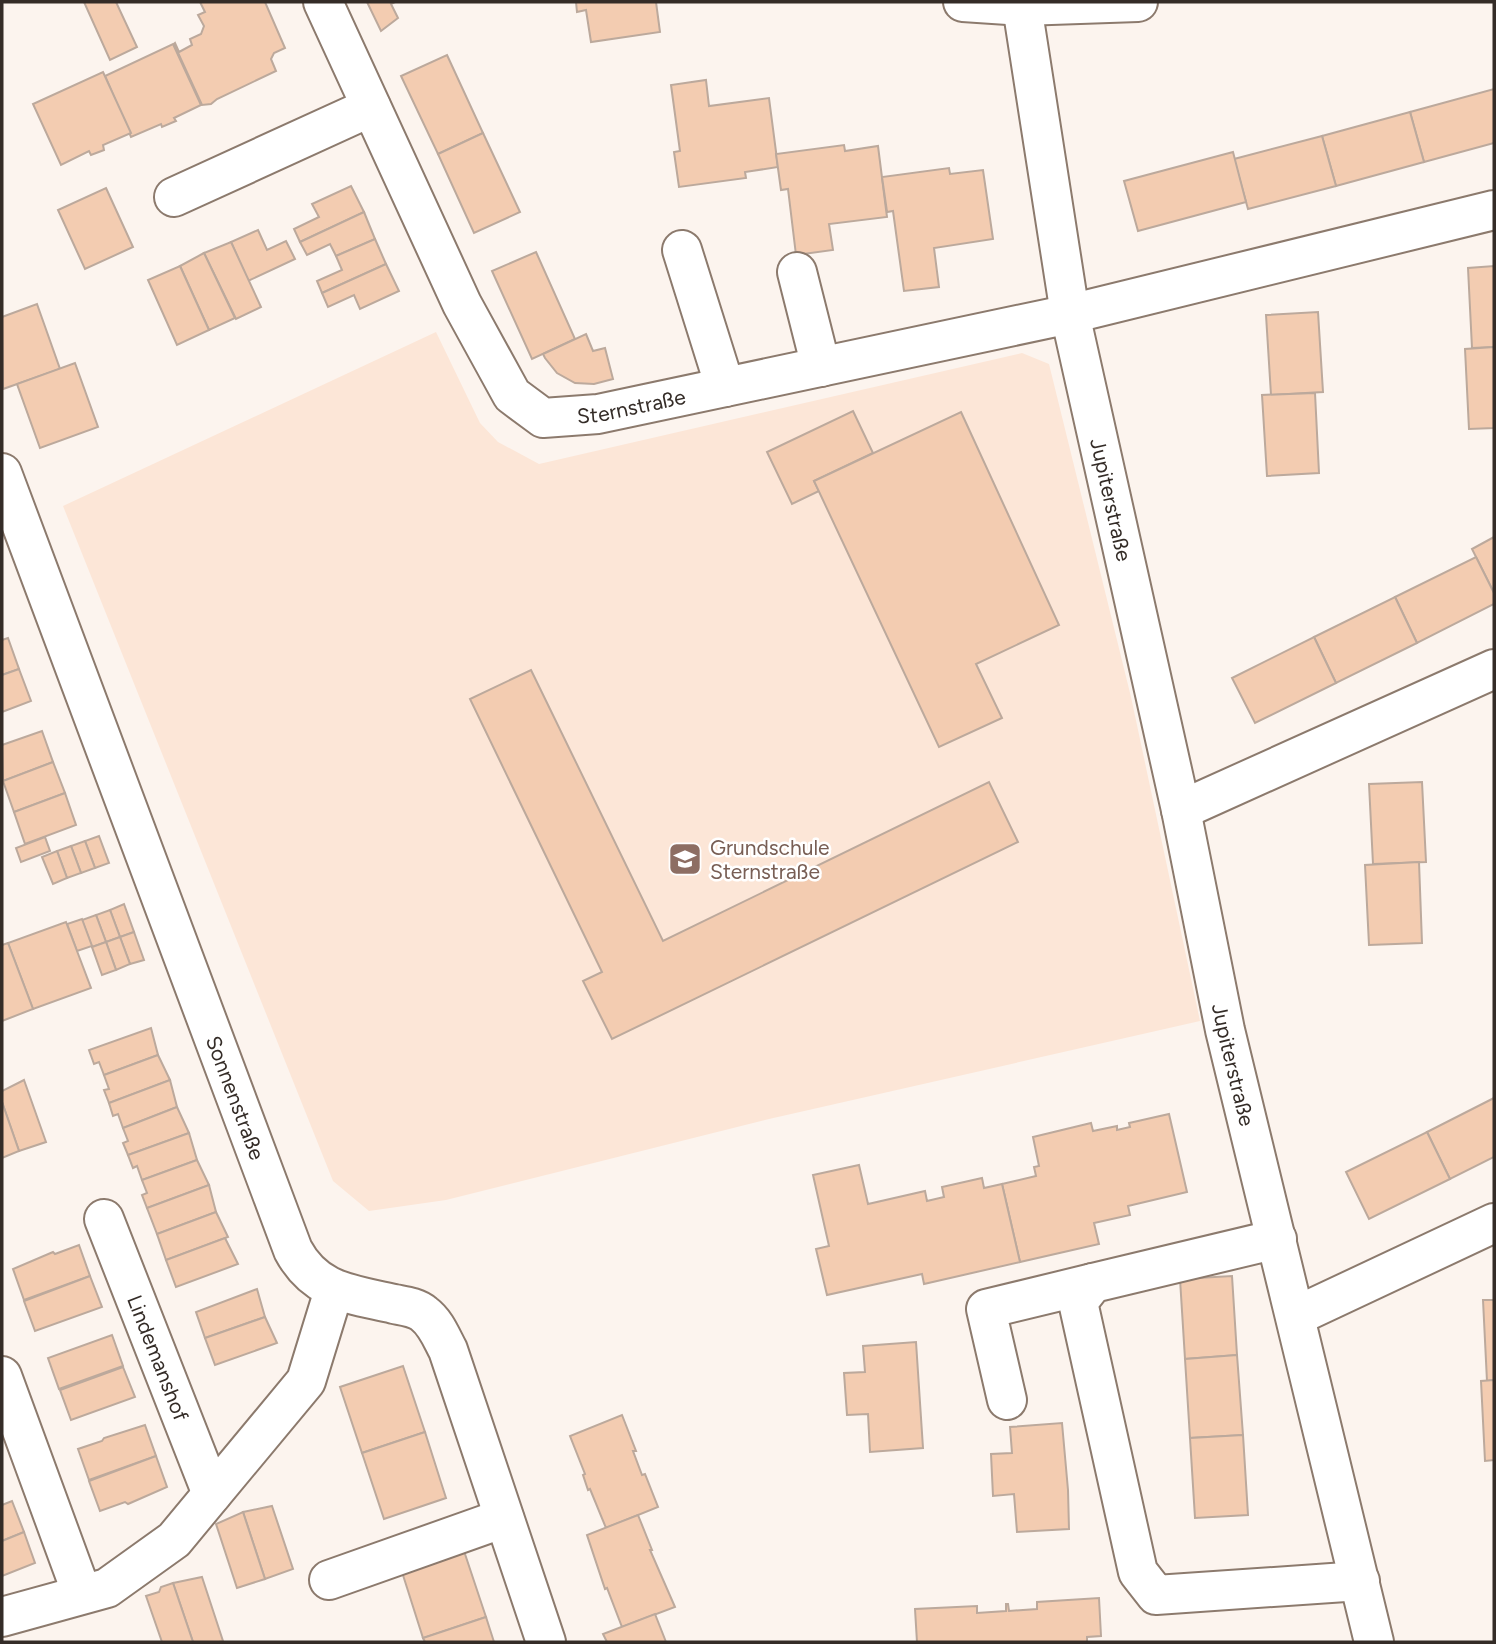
<svg xmlns="http://www.w3.org/2000/svg" width="1496" height="1644" font-family="Figtree,sans-serif">
<style>
.built{fill:#fce6d7}
.building{fill:#f3ccb1;stroke:#bca99c;stroke-width:2}
.lines{fill:none;stroke-linecap:round;stroke-linejoin:round}
.minor-casing{stroke:#8c7a6d;stroke-width:42}
.minor{stroke:#fff;stroke-width:38}
.labels{text-anchor:middle;dominant-baseline:central;stroke-width:5;stroke-linejoin:round;paint-order:stroke}
.street-label{font-size:21px;fill:#342c27;stroke:#fff}
.education-label{font-size:21px;fill:#785e54;stroke:#fff;text-anchor:start}
</style>
<rect width="100%" height="100%" fill="#fcf4ee"/>
<polygon class="built" points="436,332 480,423 498,442 539,464 1022,353 1049,364 1131,697 1200,1021 769,1119 446,1200 369,1211 333,1181 63,506"/>
<g class="building">
<polygon points="84,2 116,2 137,47 110,60"/>
<polygon points="200,2 265,2 285,48 274,53 271,59 276,71 217,99 211,104 202,105 174,44 175,43 179,52 192,45 190,39 201,34 204,26 198,15 205,12"/>
<polygon points="367,2 395,2 391,4 398,18 381,31"/>
<polygon points="576,2 656,2 660,32 591,42 586,10 577,12"/>
<polygon points="173,44 201,105 174,118 176,121 162,127 161,124 131,137 105,76"/>
<polygon points="447,55 483,133 438,154 401,76"/>
<polygon points="103,72 131,133 103,145 104,150 91,155 89,151 61,165 33,104"/>
<polygon points="706,80 709,106 769,98 778,167 745,172 746,178 679,187 674,152 680,151 671,85"/>
<polygon points="1494,89 1494,143 1424,162 1410,112"/>
<polygon points="1410,112 1424,162 1336,186 1322,136"/>
<polygon points="483,133 520,212 474,233 438,154"/>
<polygon points="1322,136 1336,186 1248,209 1234,159"/>
<polygon points="844,145 845,151 878,146 887,217 829,224 833,250 796,255 788,189 781,190 776,154"/>
<polygon points="1233,152 1246,202 1138,231 1124,181"/>
<polygon points="949,168 950,174 983,170 993,239 934,248 939,287 904,291 893,211 887,212 882,177"/>
<polygon points="351,186 364,212 300,242 294,229 319,217 312,204"/>
<polygon points="106,188 133,247 85,269 58,210"/>
<polygon points="364,212 375,239 336,256 330,244 307,255 300,242"/>
<polygon points="258,230 267,250 286,241 295,259 248,281 231,242"/>
<polygon points="375,239 386,264 322,293 317,281 342,270 336,256"/>
<polygon points="231,242 261,307 236,319 204,253"/>
<polygon points="536,252 575,339 532,359 492,271"/>
<polygon points="204,253 235,318 209,330 180,266"/>
<polygon points="386,264 399,291 360,309 354,295 328,307 322,293"/>
<polygon points="180,266 209,330 177,345 148,280"/>
<polygon points="1494,266 1494,347 1472,348 1468,268"/>
<polygon points="37,304 60,369 3,389 2,317"/>
<polygon points="1318,312 1323,392 1271,395 1266,315"/>
<polygon points="586,334 593,351 605,348 613,379 594,384 575,383 557,373 545,358 543,354"/>
<polygon points="1494,347 1494,428 1469,429 1465,349"/>
<polygon points="75,363 98,427 40,448 17,384"/>
<polygon points="1315,393 1319,473 1267,476 1262,395"/>
<polygon points="853,411 873,453 814,481 819,491 792,504 767,452"/>
<polygon points="961,412 1059,625 976,664 1002,718 939,747 814,481"/>
<polygon points="1494,537 1494,593 1472,549"/>
<polygon points="1476,557 1494,593 1494,604 1417,643 1395,597"/>
<polygon points="1395,597 1417,643 1336,683 1314,637"/>
<polygon points="1314,637 1336,683 1255,723 1232,678"/>
<polygon points="8,638 19,669 2,675 2,640"/>
<polygon points="19,669 31,701 2,712 2,675"/>
<polygon points="531,670 663,941 989,782 1018,842 612,1039 583,981 602,972 470,699"/>
<polygon points="42,731 53,762 3,781 2,745"/>
<polygon points="53,762 65,793 14,812 3,781"/>
<polygon points="1422,782 1426,862 1373,864 1369,784"/>
<polygon points="65,793 76,825 25,844 14,812"/>
<polygon points="99,836 109,863 95,868 85,841"/>
<polygon points="45,837 50,851 21,862 16,848"/>
<polygon points="85,841 95,868 81,873 71,846"/>
<polygon points="71,846 81,873 67,878 57,851"/>
<polygon points="57,851 67,878 53,884 42,857"/>
<polygon points="1419,862 1422,943 1369,945 1365,865"/>
<polygon points="124,904 134,932 120,937 110,910"/>
<polygon points="110,910 120,937 106,942 96,915"/>
<polygon points="96,915 106,942 92,947 82,920"/>
<polygon points="82,919 92,946 77,951 67,924"/>
<polygon points="66,922 91,988 33,1009 8,943"/>
<polygon points="134,932 144,960 130,964 120,937"/>
<polygon points="120,937 130,964 116,970 106,942"/>
<polygon points="106,942 116,970 102,975 92,947"/>
<polygon points="8,943 33,1009 2,1021 2,945"/>
<polygon points="151,1028 158,1055 104,1075 99,1062 94,1064 89,1050"/>
<polygon points="158,1055 170,1080 109,1103 104,1090 109,1089 104,1075"/>
<polygon points="24,1080 46,1142 19,1151 2,1102 2,1091"/>
<polygon points="170,1080 177,1107 123,1128 118,1114 113,1116 109,1103"/>
<polygon points="1494,1098 1494,1157 1450,1179 1427,1132"/>
<polygon points="2,1102 19,1151 2,1158"/>
<polygon points="177,1107 189,1133 128,1155 123,1143 128,1141 123,1128"/>
<polygon points="1169,1114 1187,1192 1128,1206 1130,1215 1094,1223 1099,1244 1020,1262 1002,1184 1036,1176 1034,1167 1039,1166 1033,1137 1091,1123 1093,1131 1117,1126 1117,1130 1130,1127 1129,1123"/>
<polygon points="1427,1132 1450,1179 1369,1219 1346,1172"/>
<polygon points="189,1133 197,1160 142,1180 137,1166 133,1168 128,1155"/>
<polygon points="197,1160 209,1185 147,1208 142,1195 147,1193 142,1180"/>
<polygon points="859,1165 868,1204 925,1191 927,1201 944,1197 942,1187 982,1178 984,1188 1002,1184 1020,1262 924,1284 922,1274 827,1295 816,1249 829,1246 813,1175"/>
<polygon points="209,1185 216,1212 157,1234 147,1208"/>
<polygon points="216,1212 228,1237 166,1260 157,1234"/>
<polygon points="225,1238 238,1264 176,1287 166,1260"/>
<polygon points="79,1245 90,1276 24,1300 13,1269 53,1252 55,1254"/>
<polygon points="90,1276 102,1307 35,1331 24,1301"/>
<polygon points="1232,1276 1237,1355 1185,1359 1180,1279"/>
<polygon points="257,1289 265,1317 205,1338 196,1312"/>
<polygon points="1483,1300 1494,1300 1494,1380 1487,1381"/>
<polygon points="265,1317 277,1343 215,1365 205,1338"/>
<polygon points="112,1335 123,1366 59,1389 48,1358"/>
<polygon points="916,1342 923,1448 870,1452 868,1414 847,1415 844,1373 865,1372 863,1346"/>
<polygon points="1237,1355 1243,1435 1190,1438 1185,1359"/>
<polygon points="403,1366 425,1432 362,1453 340,1387"/>
<polygon points="123,1367 135,1397 71,1420 60,1390"/>
<polygon points="1494,1380 1494,1460 1485,1461 1481,1381"/>
<polygon points="622,1415 636,1451 633,1451 642,1475 645,1474 658,1507 606,1528 590,1489 588,1490 583,1475 585,1474 570,1436"/>
<polygon points="1062,1423 1068,1490 1069,1529 1017,1532 1014,1494 993,1496 991,1454 1012,1453 1010,1427"/>
<polygon points="145,1425 156,1456 89,1480 78,1449 102,1441 104,1438"/>
<polygon points="425,1432 446,1498 384,1519 362,1453"/>
<polygon points="1243,1435 1248,1515 1195,1518 1190,1438"/>
<polygon points="156,1456 167,1487 128,1504 125,1502 100,1511 89,1481"/>
<polygon points="12,1501 24,1532 2,1541 2,1505"/>
<polygon points="272,1506 293,1569 265,1579 243,1512"/>
<polygon points="243,1512 265,1579 237,1588 216,1524"/>
<polygon points="638,1515 652,1550 650,1550 675,1607 622,1627 607,1588 605,1589 587,1535"/>
<polygon points="24,1532 35,1563 2,1576 2,1541"/>
<polygon points="464,1551 486,1617 423,1638 402,1572"/>
<polygon points="202,1577 223,1641 219,1642 193,1642 173,1583"/>
<polygon points="173,1583 193,1642 162,1642 146,1596 159,1592 161,1587"/>
<polygon points="1099,1598 1101,1636 1087,1637 1087,1642 917,1642 915,1609 977,1606 977,1613 1006,1611 1006,1604 1008,1604 1009,1611 1037,1609 1037,1602"/>
<polygon points="655,1614 666,1642 607,1642 603,1634"/>
<polygon points="486,1617 494,1642 425,1642 423,1638"/>
</g>
<g class="lines">
<defs>
<g id="minor">
<path id="s1" d="M 323,2 L 462,304 L 512,395 L 543,418 L 598,414 L 1070,314 L 1494,210"/>
<polyline points="963,2 1022,6 1138,2"/>
<path id="s2" d="M 1022,6 L 1070,314 L 1181,810 L 1225,1030 L 1374,1642"/>
<polyline points="174,197 371,107"/>
<polyline points="682,250 725,387"/>
<polyline points="797,272 821,367"/>
<path id="s3" d="M 2,473 L 293,1250 C 316,1293 352,1294 394,1304 C 404,1306 416,1307 424,1314 C 436,1323 441,1337 448,1350 L 546,1642"/>
<polyline points="1181,810 1494,669"/>
<path id="s4" d="M 104,1219 L 212,1494"/>
<polyline points="1277,1239 1093,1283 1078,1302 1138,1572 1156,1595 1360,1581"/>
<polyline points="1296,1316 1494,1223"/>
<polyline points="2,1376 82,1594"/>
<polyline points="1007,1400 986,1309 1093,1283"/>
<polyline points="329,1580 504,1518"/>
<polyline points="2,1617 107,1588 174,1540 306,1381 334,1290"/>
</g>
</defs>
<use href="#minor" class="minor-casing"/>
<use href="#minor" class="minor"/>
</g>
<defs>
<symbol id="school-square" viewBox="-11 -11 22 22"><rect x="-9" y="-9" width="18" height="18" rx="4" fill="#8d6e63" stroke="#fff"/><path d="M0-5L7-2L0 1L-7-2ZM-4 1L0 2.5L4 1V4Q0 6-4 4Z" fill="#fff"/></symbol>
</defs>
<g fill-rule="evenodd">
<use href="#school-square" x="666" y="840" width="38" height="38"/>
</g>
<g class="labels">
<g class="street-label">
<text stroke="none"><textPath href="#s1" startOffset="564">Sternstraße</textPath></text>
<text stroke="none"><textPath href="#s2" startOffset="502">Jupiterstraße</textPath></text>
<text stroke="none"><textPath href="#s2" startOffset="1080">Jupiterstraße</textPath></text>
<text stroke="none"><textPath href="#s3" startOffset="667">Sonnenstraße</textPath></text>
<text stroke="none"><textPath href="#s4" startOffset="149">Lindemanshof</textPath></text>
</g>
<g class="education-label">
<text x="710" y="847">Grundschule<tspan x="710" dy="24">Sternstraße</tspan></text>
</g>
</g>
<rect width="1496" height="1644" fill="none" stroke="#342c27" stroke-width="7"/>
</svg>
